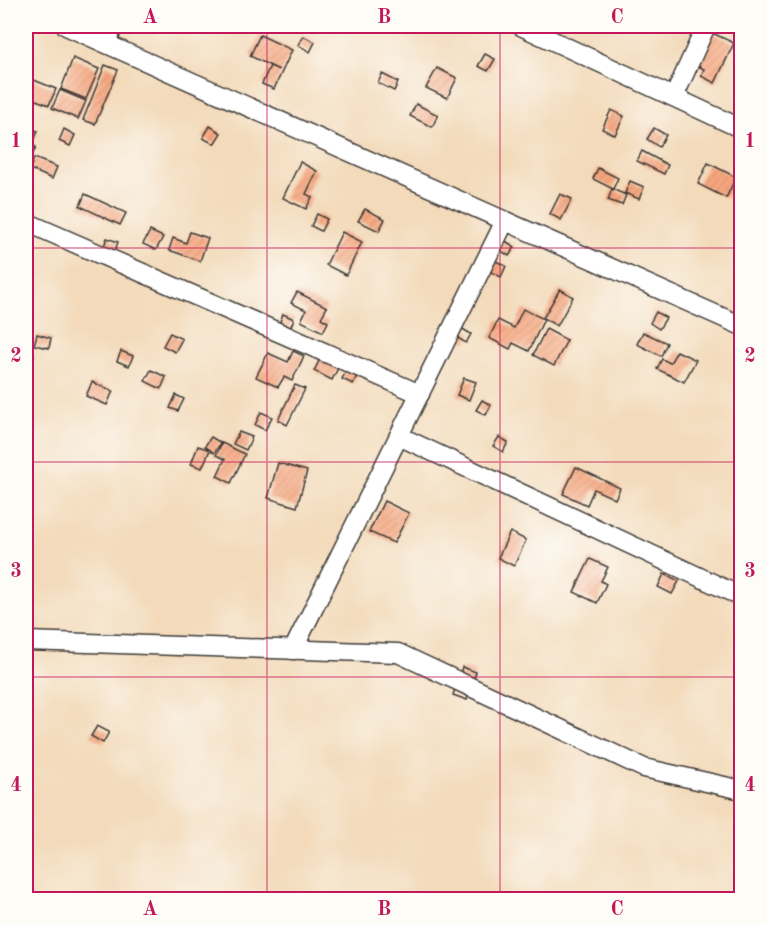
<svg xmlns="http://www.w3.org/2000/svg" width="767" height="925" font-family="'Old Standard TT',serif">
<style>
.building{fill:url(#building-hatch)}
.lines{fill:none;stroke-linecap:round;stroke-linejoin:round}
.minor-casing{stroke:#3c3834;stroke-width:21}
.minor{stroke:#fff;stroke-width:18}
.grid{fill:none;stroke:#c2185b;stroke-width:1.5;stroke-opacity:0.55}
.neatline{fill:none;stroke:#c2185b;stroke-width:2}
.grid-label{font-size:20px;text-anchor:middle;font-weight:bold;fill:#c2185b}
</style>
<defs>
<pattern id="building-hatch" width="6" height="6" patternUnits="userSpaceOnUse" patternTransform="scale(1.5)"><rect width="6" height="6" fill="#f7a77f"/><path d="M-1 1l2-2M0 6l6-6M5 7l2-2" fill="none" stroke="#d38f6d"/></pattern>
</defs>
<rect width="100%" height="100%" fill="#fdfcf7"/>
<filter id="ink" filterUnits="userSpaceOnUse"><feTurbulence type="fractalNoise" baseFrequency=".0167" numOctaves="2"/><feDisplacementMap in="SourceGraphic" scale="12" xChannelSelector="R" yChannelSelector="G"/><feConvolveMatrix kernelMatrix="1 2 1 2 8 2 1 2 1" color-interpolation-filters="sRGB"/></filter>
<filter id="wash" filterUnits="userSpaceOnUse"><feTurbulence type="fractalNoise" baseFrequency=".008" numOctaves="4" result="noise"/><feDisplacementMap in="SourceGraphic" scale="24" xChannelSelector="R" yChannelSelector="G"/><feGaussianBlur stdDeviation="1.35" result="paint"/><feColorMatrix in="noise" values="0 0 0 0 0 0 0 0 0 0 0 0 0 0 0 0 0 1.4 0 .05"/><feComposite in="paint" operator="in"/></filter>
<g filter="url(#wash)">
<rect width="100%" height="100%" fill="#f3daba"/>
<g id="blocks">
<g class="building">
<polygon points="708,31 734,43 715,83 701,76 704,69 692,63"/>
<polygon points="260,35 292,50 274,89 262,84 270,66 279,70 250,56"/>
<polygon points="303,36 315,42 310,52 298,45"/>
<polygon points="485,54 495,59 488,71 478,66"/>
<polygon points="73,58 99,69 86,99 61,89"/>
<polygon points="105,65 118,70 95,124 83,120"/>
<polygon points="437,68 457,78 447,98 426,88"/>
<polygon points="382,74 398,82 394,91 378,83"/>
<polygon points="29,78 56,89 49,105 26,96 26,88"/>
<polygon points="60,90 86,101 78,119 52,108"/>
<polygon points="416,104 438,115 432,127 410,116"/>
<polygon points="611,110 624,116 615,135 602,129"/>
<polygon points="210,126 221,133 214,144 203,138"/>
<polygon points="26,127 38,131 33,143 26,140"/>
<polygon points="654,128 666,135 659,147 647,139"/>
<polygon points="64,129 75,135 70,146 59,141"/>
<polygon points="26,142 36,147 31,158 26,155"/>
<polygon points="642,151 668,165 664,174 637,161"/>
<polygon points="34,158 57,167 52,179 30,169"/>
<polygon points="300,162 317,171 306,194 312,197 306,209 283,198"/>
<polygon points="708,163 736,177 726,198 698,184"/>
<polygon points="598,168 618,178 613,189 593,179"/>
<polygon points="630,181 644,187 639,199 625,193"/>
<polygon points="612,189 626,195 622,205 608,200"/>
<polygon points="85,194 126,213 120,225 80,206"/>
<polygon points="560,194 572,199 561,220 550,214"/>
<polygon points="365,209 385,219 379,231 358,221"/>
<polygon points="317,214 327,219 321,231 311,226"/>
<polygon points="150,231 163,237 156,250 143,244"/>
<polygon points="190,232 208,238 200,261 169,250 173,238 186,243"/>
<polygon points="342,232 362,242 346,275 326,265"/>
<polygon points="107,238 118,242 113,256 102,251"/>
<polygon points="504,240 515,247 509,256 498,249"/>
<polygon points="494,260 506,266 501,277 489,271"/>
<polygon points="560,289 573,297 557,326 543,318"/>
<polygon points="297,292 327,307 321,318 328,322 323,332 301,321 306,310 291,303"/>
<polygon points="523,309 544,319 529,351 513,343 510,349 489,338 498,320 514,328"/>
<polygon points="656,312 666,318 659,329 650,323"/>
<polygon points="283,314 294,319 288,333 277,329"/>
<polygon points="461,328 471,334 466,343 456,337"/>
<polygon points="546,329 567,340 554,366 533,355"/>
<polygon points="643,332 667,343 661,356 637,344"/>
<polygon points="170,333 182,339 175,352 163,346"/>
<polygon points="37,334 51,338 49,348 34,345"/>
<polygon points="121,351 133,356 129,366 117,361"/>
<polygon points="293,351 304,356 292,381 284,377 278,387 256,377 268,353 288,362"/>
<polygon points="677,351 696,360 684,382 657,369 662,359 670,363"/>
<polygon points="26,352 34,356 28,369 26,367"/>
<polygon points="323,353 341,362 332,380 314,371"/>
<polygon points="350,364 360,369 353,384 342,379"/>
<polygon points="151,370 166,377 161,389 145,381"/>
<polygon points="464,378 476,382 469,400 457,395"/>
<polygon points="92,382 113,391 107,405 86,396"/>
<polygon points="295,385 305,389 287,425 278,420"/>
<polygon points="176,395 184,399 178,411 170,408"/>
<polygon points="482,400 491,405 486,415 476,410"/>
<polygon points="261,412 272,417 265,430 255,425"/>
<polygon points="239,432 252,437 246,450 233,444"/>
<polygon points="211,437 221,443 214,453 205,446"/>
<polygon points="499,437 508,442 503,452 493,446"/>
<polygon points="222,443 245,454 231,483 217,476 225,459 216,455"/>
<polygon points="198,446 210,450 202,468 191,464"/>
<polygon points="278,463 307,471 297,507 268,498"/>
<polygon points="576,467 620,488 615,499 594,489 587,505 563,494"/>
<polygon points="384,501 409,513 394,543 369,532"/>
<polygon points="510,532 526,540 514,566 498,558"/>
<polygon points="590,559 608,567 601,581 606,584 597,603 574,592"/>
<polygon points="664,574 679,581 672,594 658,587"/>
<polygon points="462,667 476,672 467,700 453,695"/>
<polygon points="97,726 109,732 103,743 91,736"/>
</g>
</g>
</g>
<g filter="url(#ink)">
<use href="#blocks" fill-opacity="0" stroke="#3c3834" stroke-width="1.5"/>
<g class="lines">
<defs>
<g id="minor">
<polyline points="66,26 742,326"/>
<polyline points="521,26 742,129"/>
<polyline points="106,43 114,26"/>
<polyline points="674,97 706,26"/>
<polyline points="26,222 420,394"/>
<polyline points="399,436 742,597"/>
<polyline points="26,641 398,653 644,768 742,790"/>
<polyline points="293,650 505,221"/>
</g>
</defs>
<use href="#minor" class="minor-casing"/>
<use href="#minor" class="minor"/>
</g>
</g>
<path class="grid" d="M 267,26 L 267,900M 500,26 L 500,900M 26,248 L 742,248M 26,462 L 742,462M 26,677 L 742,677"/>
<rect width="767" height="925" fill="none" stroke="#fdfcf7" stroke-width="66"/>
<rect x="33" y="33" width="701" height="859" class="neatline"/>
<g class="grid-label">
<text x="150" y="23">A</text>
<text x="384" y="23">B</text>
<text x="617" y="23">C</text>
<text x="16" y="147">1</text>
<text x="750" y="147">1</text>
<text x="16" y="362">2</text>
<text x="750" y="362">2</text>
<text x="16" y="577">3</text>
<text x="750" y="577">3</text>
<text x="16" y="791">4</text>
<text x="750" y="791">4</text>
<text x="150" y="915">A</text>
<text x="384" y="915">B</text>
<text x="617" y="915">C</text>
</g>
</svg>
